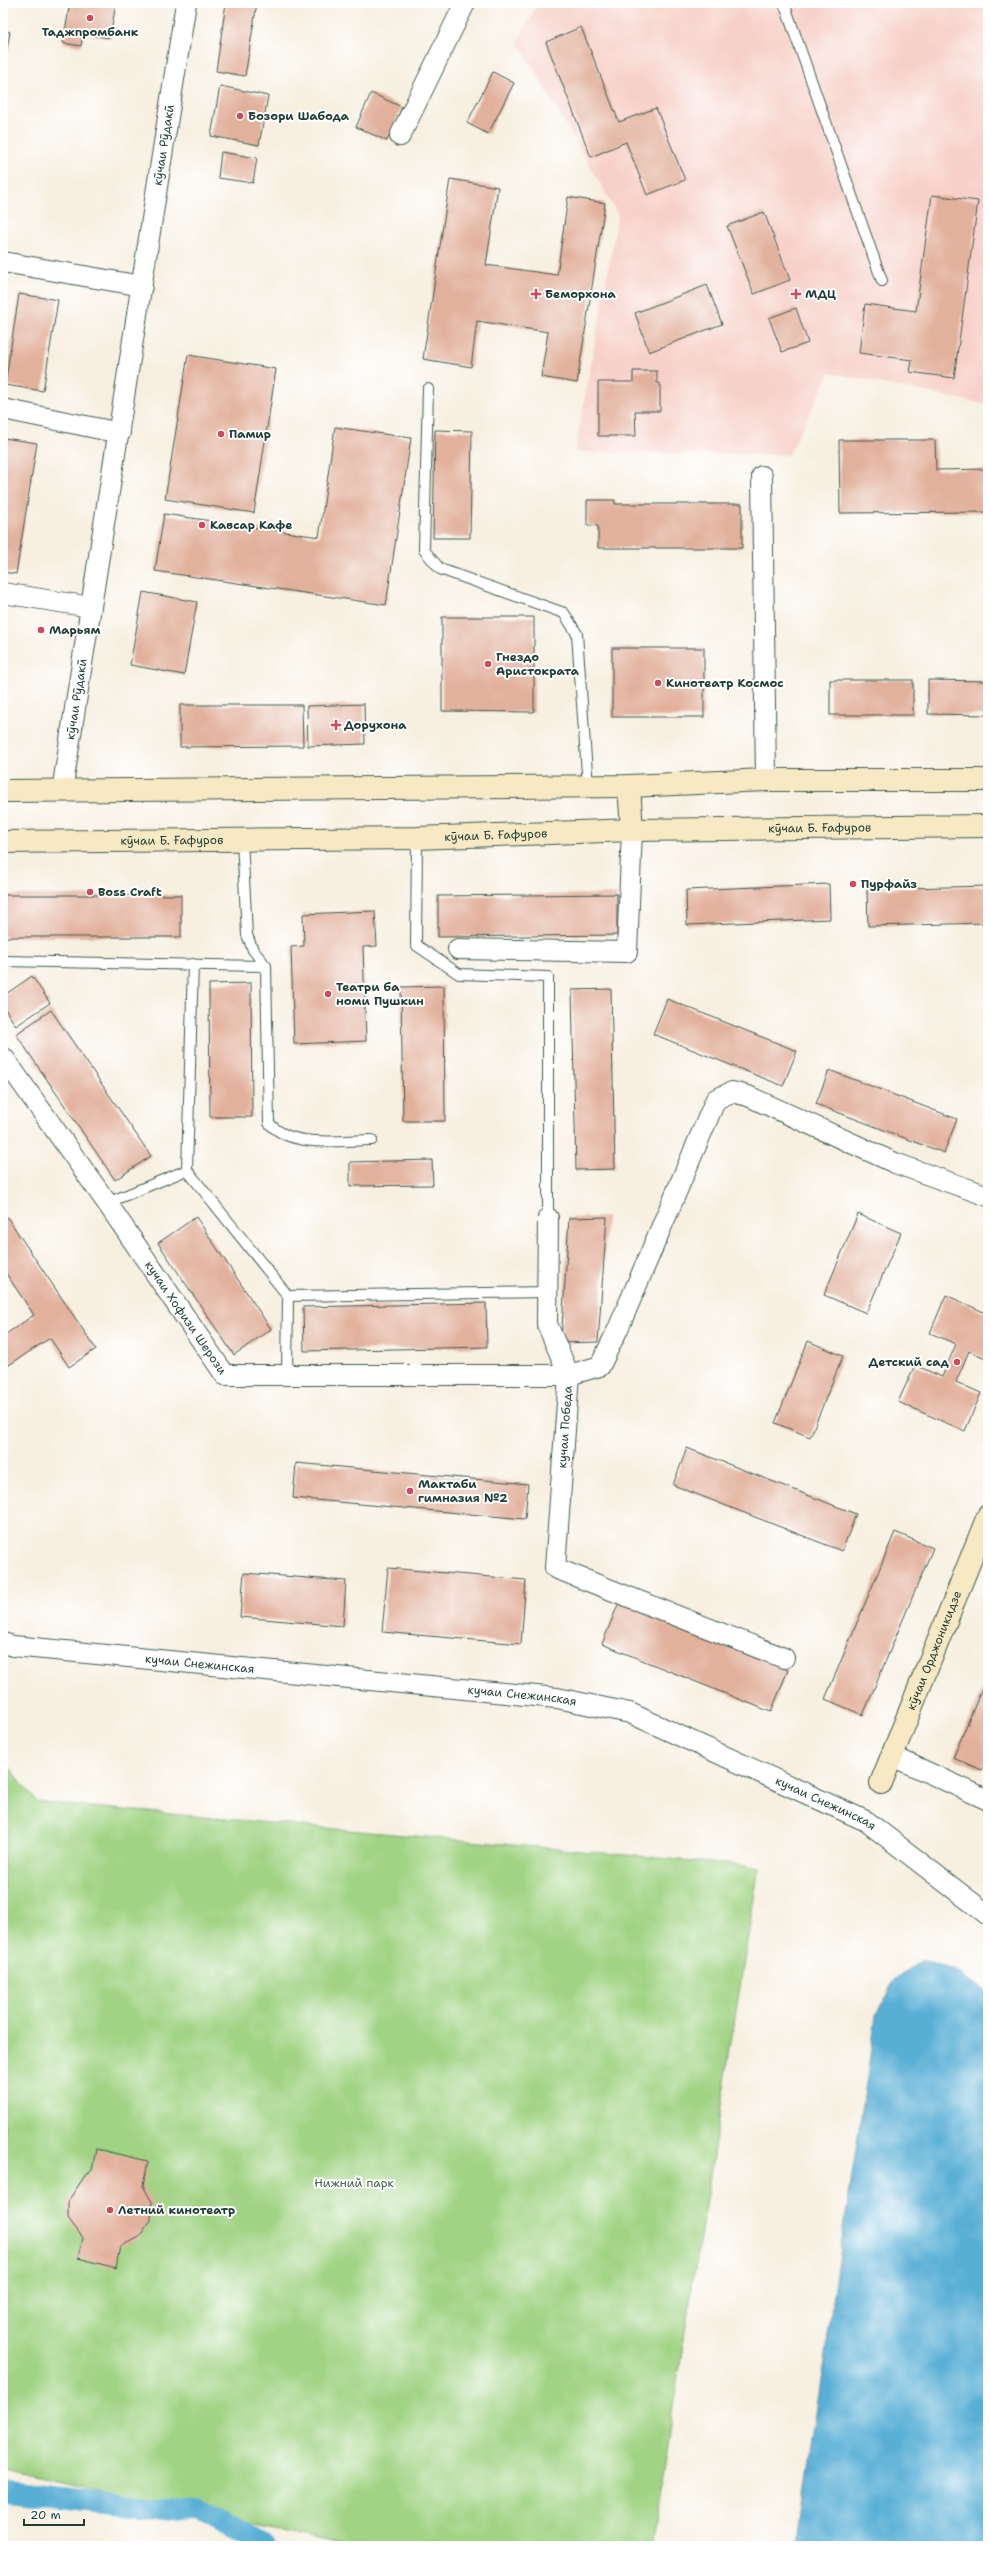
<svg xmlns="http://www.w3.org/2000/svg" width="991" height="2549" font-family="'Shantell Sans',sans-serif">
<style>
.built{fill:#f7d1c9}
.green{fill:#a0d383;stroke:#60885c}
.water{fill:#59afd5;stroke:#3c7684}
.lines{fill:none;stroke-linecap:round;stroke-linejoin:round}
.canal{stroke:#59afd5;stroke-width:21}
.building{fill:#e2b19c}
.lane-casing{stroke:#3f584e;stroke-width:12}
.street-casing{stroke:#3f584e;stroke-width:22}
.secondary-casing{stroke:#3f584e;stroke-width:24}
.lane{stroke:#fff;stroke-width:10}
.street{stroke:#fff;stroke-width:20}
.secondary{stroke:#f7e9c3;stroke-width:22}
.poi-dot{fill:#d1495b;stroke:#fff;stroke-width:1.5}
.labels{text-anchor:middle;dominant-baseline:central;stroke-width:4;stroke-linejoin:round;paint-order:stroke}
.poi-label{font-size:12px;font-weight:bold;fill:#1f3d34;stroke:#fff;text-anchor:start}
.street-label{font-size:12px;fill:#1f3d34;stroke:#fff}
.park-label{font-size:12px;fill:#3f6248;stroke:#fff}
</style>
<rect width="100%" height="100%" fill="#fff"/>
<filter id="ink" filterUnits="userSpaceOnUse"><feTurbulence type="fractalNoise" baseFrequency=".025" numOctaves="2"/><feDisplacementMap in="SourceGraphic" scale="8" xChannelSelector="R" yChannelSelector="G"/><feConvolveMatrix kernelMatrix="1 2 1 2 8 2 1 2 1" color-interpolation-filters="sRGB"/></filter>
<filter id="wash" filterUnits="userSpaceOnUse"><feTurbulence type="fractalNoise" baseFrequency=".012" numOctaves="4" result="noise"/><feDisplacementMap in="SourceGraphic" scale="16" xChannelSelector="R" yChannelSelector="G"/><feGaussianBlur stdDeviation="0.9" result="paint"/><feColorMatrix in="noise" values="0 0 0 0 0 0 0 0 0 0 0 0 0 0 0 0 0 1.4 0 .05"/><feComposite in="paint" operator="in"/></filter>
<g filter="url(#wash)">
<rect width="100%" height="100%" fill="#f7f0e1"/>
<polygon class="built" points="538,3 988,3 988,405 830,373 789,455 575,452 618,215 518,42"/>
<polygon class="green" points="3,1759 37,1802 759,1867 651,2546 345,2546 3,2470"/>
<polygon class="water" points="922,1960 957,1970 988,1993 988,2546 796,2546 876,2016 894,1980"/>
<g class="lines">
<polyline class="canal" points="3,2491 196,2513 253,2538 265,2546"/>
</g>
<g id="blocks">
<g class="building">
<polygon points="70,3 116,3 110,38 83,34 81,46 63,43"/>
<polygon points="226,3 257,3 245,76 216,71"/>
<polygon points="581,27 619,122 656,108 685,180 647,195 626,142 591,157 546,42"/>
<polygon points="3,31 10,32 4,67 3,67"/>
<polygon points="493,72 514,83 488,134 467,123"/>
<polygon points="220,86 268,96 259,145 211,136"/>
<polygon points="371,93 402,107 387,141 356,127"/>
<polygon points="221,152 257,158 253,183 218,178"/>
<polygon points="450,179 498,187 486,265 557,275 568,197 605,203 577,383 541,377 548,332 477,321 471,367 423,359"/>
<polygon points="932,195 978,201 954,378 910,372 912,360 859,353 865,304 916,311"/>
<polygon points="764,212 790,280 754,294 727,226"/>
<polygon points="707,285 722,324 649,352 635,313"/>
<polygon points="19,294 58,300 43,391 5,385"/>
<polygon points="796,308 808,343 782,352 769,318"/>
<polygon points="188,355 276,369 254,513 165,499"/>
<polygon points="633,371 657,371 657,383 660,383 660,411 635,411 636,436 598,436 598,382 633,382"/>
<polygon points="335,427 411,438 386,605 155,571 164,514 319,537"/>
<polygon points="435,430 472,431 470,538 433,538"/>
<polygon points="4,438 37,443 16,574 3,572"/>
<polygon points="839,440 935,440 936,470 988,469 988,512 840,513"/>
<polygon points="587,500 615,500 615,504 742,504 742,548 598,548 598,526 587,525"/>
<polygon points="143,592 197,602 184,675 130,665"/>
<polygon points="442,617 534,617 534,712 442,711"/>
<rect x="612" y="648" width="92" height="69"/>
<rect x="830" y="680" width="83" height="35"/>
<polygon points="928,680 988,681 988,715 928,714"/>
<polygon points="364,704 365,744 308,746 307,706"/>
<polygon points="180,705 302,705 303,746 180,747"/>
<polygon points="829,884 830,919 687,925 686,890"/>
<polygon points="988,886 988,923 868,926 867,889"/>
<polygon points="617,894 617,935 438,937 438,896"/>
<rect x="3" y="895" width="178" height="42"/>
<polygon points="375,911 377,946 363,947 366,1041 294,1044 291,947 304,946 303,914"/>
<polygon points="32,976 50,1003 16,1026 3,1006 3,996"/>
<polygon points="251,983 252,1117 210,1117 209,984"/>
<polygon points="444,986 445,1121 403,1121 401,987"/>
<polygon points="611,989 615,1169 576,1170 572,990"/>
<polygon points="667,999 797,1051 783,1086 653,1034"/>
<polygon points="51,1010 151,1156 115,1180 16,1034"/>
<polygon points="829,1070 957,1119 944,1153 816,1104"/>
<polygon points="432,1160 433,1185 350,1186 350,1162"/>
<polygon points="858,1214 901,1233 866,1313 824,1295"/>
<polygon points="7,1217 96,1349 69,1367 50,1338 3,1369 3,1336 34,1315 3,1269 3,1220"/>
<polygon points="196,1217 271,1329 234,1355 158,1243"/>
<polygon points="607,1217 598,1342 561,1343 569,1218"/>
<polygon points="946,1295 988,1314 988,1359 969,1351 956,1382 981,1393 965,1431 898,1402 915,1365 942,1377 956,1344 930,1333"/>
<polygon points="486,1303 487,1347 304,1351 303,1307"/>
<polygon points="808,1341 843,1356 810,1437 775,1423"/>
<polygon points="687,1448 856,1514 842,1551 673,1485"/>
<polygon points="296,1463 528,1484 525,1519 293,1498"/>
<polygon points="895,1532 933,1548 863,1715 825,1699"/>
<polygon points="388,1568 526,1580 521,1644 382,1632"/>
<polygon points="244,1573 346,1581 343,1626 240,1617"/>
<polygon points="619,1602 788,1670 771,1712 602,1644"/>
<polygon points="988,1674 988,1755 982,1770 953,1758"/>
<polygon points="96,2149 148,2161 143,2186 152,2202 151,2220 138,2238 120,2246 116,2268 78,2258 83,2238 68,2218 68,2201 84,2177 92,2170"/>
</g>
</g>
</g>
<g filter="url(#ink)">
<use href="#blocks" fill-opacity="0" stroke="#3f584e" stroke-width="1"/>
<g class="lines">
<defs>
<g id="lane">
<polyline points="784,3 882,281"/>
<polyline points="428,389 424,550 440,569 564,613 577,634 588,787"/>
<polyline points="417,838 416,945 459,974 548,977 548,1218"/>
<path d="M 242,840 L 247,935 L 253,950 L 266,966 L 269,1123 C 292,1149 340,1140 372,1140"/>
<polyline points="3,961 266,966"/>
<polyline points="193,964 187,1170 288,1296 547,1292"/>
<polyline points="107,1203 187,1170"/>
<polyline points="287,1375 288,1296"/>
</g>
<g id="street">
<polyline points="400,136 465,3"/>
<polyline points="3,262 142,286"/>
<polyline points="3,409 120,433"/>
<polyline points="762,476 766,780"/>
<polyline points="3,593 91,607"/>
<path id="s1" d="M 62,791 L 186,3"/>
<polyline points="458,949 627,952 632,830"/>
<path id="s2" d="M 4,1058 L 107,1203 L 225,1375 L 569,1375 L 600,1366 L 618,1329 L 716,1099 L 732,1092 L 748,1096 L 895,1163 L 988,1196"/>
<polyline points="548,1218 547,1324 569,1375 555,1568 784,1658"/>
<path id="s3" d="M 3,1643 L 13,1646 L 557,1698 L 630,1713 L 866,1821 L 988,1915"/>
<polyline points="892,1756 988,1800"/>
</g>
<g id="secondary">
<polyline points="629,786 632,830"/>
<polyline points="3,791 629,786 766,780 988,780"/>
<path id="s4" d="M 3,842 L 417,838 L 632,830 L 988,826"/>
<path id="s5" d="M 881,1783 L 988,1516"/>
</g>
</defs>
<use href="#lane" class="lane-casing"/>
<use href="#street" class="street-casing"/>
<use href="#secondary" class="secondary-casing"/>
<use href="#lane" class="lane"/>
<use href="#street" class="street"/>
<use href="#secondary" class="secondary"/>
</g>
</g>
<g class="poi-dot">
<circle cx="90" cy="18" r="4"/>
<circle cx="240" cy="116" r="4"/>
<path d="M534 288h4v4h4v4h-4v4h-4v-4h-4v-4h4z"/>
<path d="M794 288h4v4h4v4h-4v4h-4v-4h-4v-4h4z"/>
<circle cx="221" cy="434" r="4"/>
<circle cx="202" cy="525" r="4"/>
<circle cx="41" cy="630" r="4"/>
<circle cx="488" cy="664" r="4"/>
<circle cx="658" cy="683" r="4"/>
<path d="M334 719h4v4h4v4h-4v4h-4v-4h-4v-4h4z"/>
<circle cx="853" cy="884" r="4"/>
<circle cx="90" cy="892" r="4"/>
<circle cx="328" cy="994" r="4"/>
<circle cx="957" cy="1362" r="4"/>
<circle cx="410" cy="1491" r="4"/>
<circle cx="110" cy="2210" r="4"/>
</g>
<g class="labels">
<g class="poi-label">
<text x="90" y="32" text-anchor="middle">Таджпромбанк</text>
<text x="248" y="116">Бозори Шабода</text>
<text x="545" y="294">Беморхона</text>
<text x="805" y="294">МДЦ</text>
<text x="229" y="434">Памир</text>
<text x="210" y="525">Кавсар Кафе</text>
<text x="49" y="630">Марьям</text>
<text x="496" y="657">Гнездо<tspan x="496" dy="14">Аристократа</tspan></text>
<text x="666" y="683">Кинотеатр Космос</text>
<text x="344" y="725">Дорухона</text>
<text x="861" y="884">Пурфайз</text>
<text x="98" y="892">Boss Craft</text>
<text x="336" y="987">Театри ба<tspan x="336" dy="14">номи Пушкин</tspan></text>
<text x="949" y="1362" text-anchor="end">Детский сад</text>
<text x="418" y="1484">Мактаби<tspan x="418" dy="14">гимназия №2</tspan></text>
<text x="118" y="2210">Летний кинотеатр</text>
</g>
<g class="street-label">
<text stroke="none"><textPath href="#s1" startOffset="654">кӯчаи Рӯдакӣ</textPath></text>
<text stroke="none"><textPath href="#s1" startOffset="93">кӯчаи Рӯдакӣ</textPath></text>
<text stroke="none"><textPath href="#s4" startOffset="817">кӯчаи Б. Ғафуров</textPath></text>
<text stroke="none"><textPath href="#s4" startOffset="493">кӯчаи Б. Ғафуров</textPath></text>
<text stroke="none"><textPath href="#s4" startOffset="169">кӯчаи Б. Ғафуров</textPath></text>
<text stroke="none"><textPath href="#s2" startOffset="317">кучаи Хофизи Шерози</textPath></text>
<text transform="translate(565 1427) rotate(-86)">кучаи Победа</text>
<text stroke="none"><textPath href="#s5" startOffset="143">кӯчаи Орджоникидзе</textPath></text>
<text stroke="none"><textPath href="#s3" startOffset="198">кучаи Снежинская</textPath></text>
<text stroke="none"><textPath href="#s3" startOffset="522">кучаи Снежинская</textPath></text>
<text stroke="none"><textPath href="#s3" startOffset="847">кучаи Снежинская</textPath></text>
</g>
<g class="park-label">
<text x="354" y="2183">Нижний парк</text>
</g>
</g>
<rect width="991" height="2549" fill="none" stroke="#fff" stroke-width="16"/>
<path d="M24 2519v6h60v-6" fill="none" stroke="#1f3d34" stroke-width="2"/>
<text x="30" y="2519" font-size="12" fill="#1f3d34" stroke="#ffffff" stroke-width="3" paint-order="stroke">20 m</text>
</svg>
